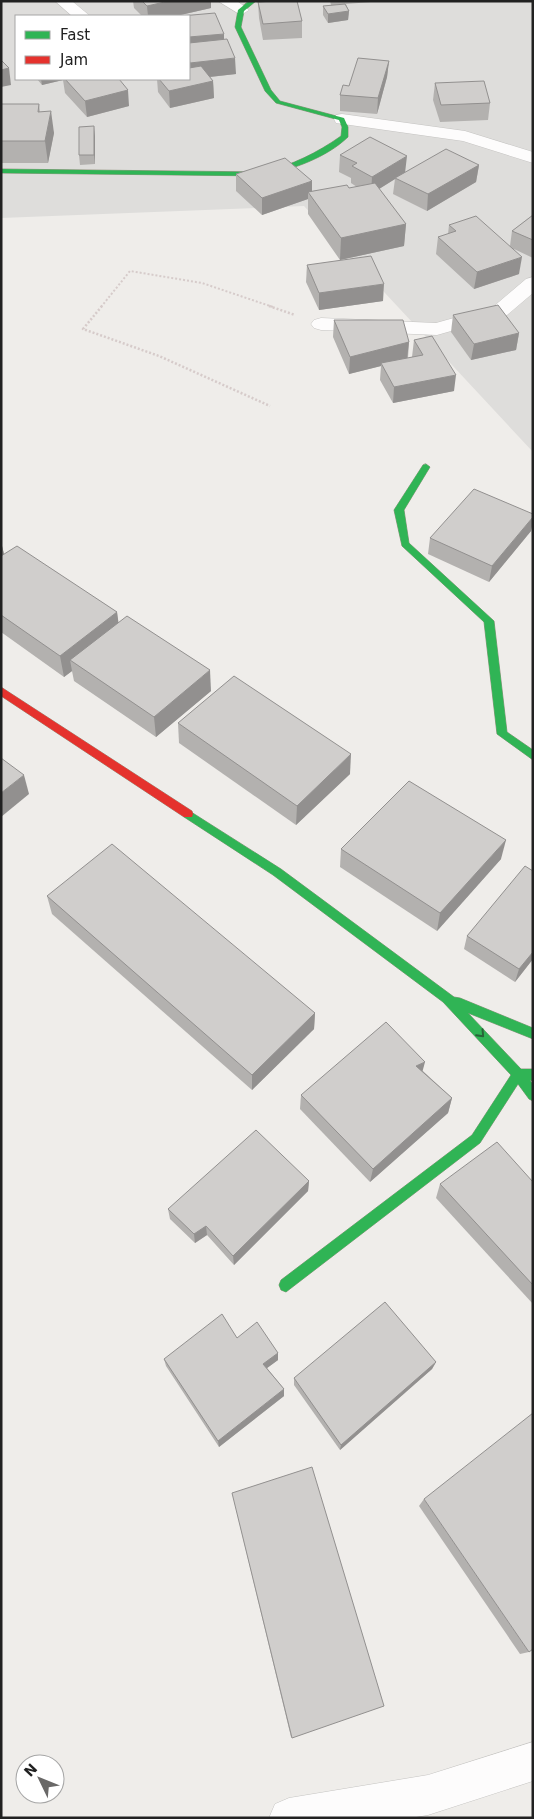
<svg xmlns="http://www.w3.org/2000/svg" width="534" height="1819" font-family="'DejaVu Sans',sans-serif">
<style>
.residential{fill:#dedddb;fill-rule:evenodd}
.lines{fill:none;stroke-linecap:round;stroke-linejoin:round}
.street-casing{stroke:#c5c4c2;stroke-width:1}
.fast-casing{stroke:#979784;stroke-width:1}
.jam-casing{stroke:#979784;stroke-width:1}
.path-far1{stroke:#d6cbca;stroke-width:2;stroke-dasharray:2 2;stroke-linecap:butt}
.path{stroke:#d6cbca;stroke-width:2.5;stroke-dasharray:2 2;stroke-linecap:butt}
.street{fill:#fdfcfc;fill-rule:evenodd}
.fast{fill:#30b455;fill-rule:evenodd}
.jam{fill:#e5322d;fill-rule:evenodd}
.wall{fill:#b3b1af}
.shaded-wall{fill:#92908f}
.building{fill:#d0cecc;stroke:#92908f}
.oneway{stroke:#286338}
</style>
<rect width="100%" height="100%" fill="#efedea"/>
<path class="residential" d="M 1,1 L 533,1 L 533,452 L 304,206 L 1,218 ZM 16,16 L 189,16 L 189,79 L 16,79 Z"/>
<g class="lines">
<defs>
<g id="street">
<polygon points="55,1 72,1 90,16 72,16"/>
<polygon points="218,1 237,1 249,10 241,15"/>
<polygon points="342,114 465,131 533,152 533,163 463,141 336,123 334,119 336,115"/>
<polygon points="533,277 533,293 507,315 437,335 321,330 314,328 311,324 314,320 321,318 436,323 493,307 526,279"/>
<polygon points="533,1742 533,1781 428,1815 410,1818 269,1818 275,1804 289,1798 428,1775"/>
</g>
<g id="fast">
<path d="M 249,1 L 256,1 L 244,11 L 241,27 L 271,90 L 280,101 L 344,118 L 348,127 L 348,137 C 326,158 293,169 264,176 L 1,173 L 1,169 L 264,172 C 292,165 317,153 341,136 L 342,127 L 339,120 L 276,103 L 265,91 L 235,27 L 238,10 Z"/>
<polygon points="426,464 430,467 404,510 409,543 494,621 507,732 533,750 533,760 497,734 484,622 402,546 394,510 423,465"/>
<polygon points="188,810 281,869 454,997 460,998 533,1028 533,1039 468,1013 521,1069 533,1069 533,1081 530,1080 533,1085 533,1101 529,1099 518,1084 480,1143 286,1292 281,1290 279,1285 281,1280 472,1135 511,1075 443,1002 273,875 184,817 183,814"/>
</g>
<polygon id="jam" points="1,687 192,811 193,814 192,817 184,817 1,696"/>
</defs>
<use href="#street" class="street-casing"/>
<use href="#fast" class="fast-casing"/>
<use href="#jam" class="jam-casing"/>
<polyline class="path-far1" points="101,307 130,271 202,283 273,307"/>
<g class="path">
<polyline points="102,306 83,329 159,356 270,406"/>
<polyline points="269,306 295,315"/>
</g>
<use href="#street" class="street"/>
<use href="#fast" class="fast"/>
<use href="#jam" class="jam"/>
</g>
<g class="wall">
<polygon points="133,1 211,1 211,8 176,16 142,16 134,8"/>
<polygon points="330,1 371,1 371,2 346,4 349,11 348,20 328,23 323,15 323,6 331,5"/>
<polygon points="258,2 302,21 302,38 263,40 259,18"/>
<polygon points="189,16 224,39 236,74 210,77 213,81 214,98 170,108 158,92 157,79 189,79"/>
<polygon points="389,61 387,77 377,114 340,111 340,95 349,86"/>
<polygon points="37,79 119,79 129,106 87,117 65,93 63,80 42,85"/>
<polygon points="435,83 490,103 488,120 440,122 433,100"/>
<polygon points="1,104 39,104 40,112 54,133 48,163 1,163"/>
<polygon points="95,136 95,164 80,165 79,155"/>
<polygon points="340,155 406,172 479,165 476,182 427,211 393,194 395,179 379,189 406,224 404,246 340,260 308,214 308,199 262,215 236,191 236,174 312,181 312,191 349,188 357,187 351,183 351,178 339,172"/>
<polygon points="533,215 533,258 514,249 519,274 474,289 436,254 438,237 448,234 449,225 510,246 512,231"/>
<polygon points="307,265 383,301 319,310 306,282"/>
<polygon points="453,315 519,333 516,350 471,360 451,332"/>
<polygon points="334,320 409,342 408,358 412,357 414,340 454,391 393,403 380,380 381,366 349,374 333,337"/>
<polygon points="533,514 533,522 531,531 489,582 428,554 430,538"/>
<polygon points="1,542 4,554 117,612 118,623 211,691 156,737 74,681 72,671 64,677 1,632"/>
<polygon points="178,723 350,774 296,825 179,743"/>
<polygon points="341,849 501,859 437,931 340,867"/>
<polygon points="533,871 533,959 515,982 464,949 467,936"/>
<polygon points="47,896 315,1013 314,1029 252,1090 52,914"/>
<polygon points="423,1071 452,1098 448,1113 370,1182 300,1109 301,1095"/>
<polygon points="309,1181 308,1191 234,1265 207,1235 195,1243 170,1219 168,1209"/>
<polygon points="533,1182 533,1304 436,1198 440,1184"/>
<polygon points="237,1338 278,1353 278,1360 267,1368 284,1389 284,1396 219,1447 166,1366 164,1359"/>
<polygon points="436,1362 432,1369 340,1450 294,1385 294,1378"/>
<polygon points="232,1493 292,1738 291,1737"/>
<polygon points="424,1499 529,1652 520,1654 419,1506"/>
</g>
<g class="shaded-wall">
<polygon points="169,1 211,1 211,8 176,16 148,16 147,6"/>
<polygon points="349,11 348,20 328,23 328,14"/>
<polygon points="224,34 224,50 189,54 189,37"/>
<polygon points="235,58 236,74 191,79 190,63"/>
<polygon points="389,61 387,77 377,114 378,98"/>
<polygon points="9,68 11,85 1,87 1,70"/>
<polygon points="41,79 63,79 63,80 42,85"/>
<polygon points="213,81 214,98 170,108 169,91"/>
<polygon points="128,90 129,106 87,117 85,101"/>
<polygon points="51,111 54,133 48,163 45,141"/>
<polygon points="94,126 95,136 95,164 94,155"/>
<polygon points="407,156 405,173 395,178 395,179 371,194 372,177"/>
<polygon points="479,165 476,182 427,211 428,194"/>
<polygon points="312,181 312,197 308,192 308,199 262,215 262,198"/>
<polygon points="406,224 404,246 340,260 341,238"/>
<polygon points="522,257 519,274 474,289 477,272"/>
<polygon points="384,284 383,301 319,310 319,293"/>
<polygon points="519,333 516,350 471,360 474,344"/>
<polygon points="409,342 407,359 381,363 381,366 349,374 350,357"/>
<polygon points="456,375 454,391 393,403 394,387"/>
<polygon points="533,517 533,522 531,531 489,582 492,566"/>
<polygon points="1,542 6,562 1,566"/>
<polygon points="117,612 120,633 70,660 72,671 64,677 60,656"/>
<polygon points="210,670 211,691 156,737 154,717"/>
<polygon points="351,754 350,774 296,825 297,806"/>
<polygon points="24,775 29,794 1,817 1,793"/>
<polygon points="506,840 501,859 437,931 440,913"/>
<polygon points="533,952 533,959 515,982 519,969"/>
<polygon points="315,1013 314,1029 252,1090 252,1075"/>
<polygon points="425,1062 421,1077 416,1066"/>
<polygon points="452,1098 448,1113 370,1182 373,1169"/>
<polygon points="309,1181 308,1191 234,1265 233,1256"/>
<polygon points="206,1226 207,1235 195,1243 194,1234"/>
<polygon points="278,1353 278,1360 263,1371 263,1364"/>
<polygon points="436,1362 432,1369 340,1450 341,1445"/>
<polygon points="284,1389 284,1396 219,1447 218,1441"/>
</g>
<g class="building">
<polygon points="142,1 169,1 147,6"/>
<polygon points="274,1 297,1 302,21 263,24 258,2"/>
<polygon points="345,4 349,11 328,14 323,6"/>
<polygon points="215,13 224,34 189,37 189,16 181,16"/>
<polygon points="227,39 235,58 190,63 189,59 189,43"/>
<polygon points="358,58 389,61 378,98 340,95 343,85 349,86"/>
<polygon points="1,60 9,68 1,70"/>
<polygon points="201,66 213,81 169,91 159,79 189,79 189,68"/>
<polygon points="65,79 119,79 128,90 85,101"/>
<polygon points="484,81 490,103 441,105 435,83"/>
<polygon points="1,104 39,104 38,112 51,111 45,141 1,141"/>
<polygon points="94,126 94,155 79,155 79,127"/>
<polygon points="370,137 407,156 372,177 352,166 357,163 340,155"/>
<polygon points="446,149 479,165 428,194 395,178"/>
<polygon points="285,158 312,181 262,198 236,174"/>
<polygon points="375,183 406,224 341,238 308,192 347,185 349,188"/>
<polygon points="476,216 522,257 477,272 438,237 456,231 449,225"/>
<polygon points="533,216 533,240 512,231 533,215"/>
<polygon points="371,256 384,284 319,293 307,265"/>
<polygon points="498,305 519,333 474,344 453,315"/>
<polygon points="334,320 403,320 409,342 350,357"/>
<polygon points="432,336 456,375 394,387 381,363 423,355 414,340"/>
<polygon points="474,489 533,514 533,517 492,566 430,538"/>
<polygon points="17,546 117,612 60,656 1,615 1,556"/>
<polygon points="127,616 210,670 154,717 70,660"/>
<polygon points="234,676 351,754 297,806 178,723"/>
<polygon points="1,758 24,775 1,793"/>
<polygon points="409,781 506,840 440,913 341,849"/>
<polygon points="112,844 315,1013 252,1075 47,896"/>
<polygon points="525,866 533,871 533,952 519,969 467,936"/>
<polygon points="386,1022 425,1062 416,1066 452,1098 373,1169 301,1095"/>
<polygon points="256,1130 309,1181 233,1256 206,1226 194,1234 168,1209"/>
<polygon points="497,1142 533,1182 533,1285 440,1184"/>
<polygon points="385,1302 436,1362 341,1445 294,1378"/>
<polygon points="222,1314 237,1338 257,1322 278,1353 263,1364 284,1389 218,1441 164,1359"/>
<polygon points="533,1413 533,1649 529,1652 424,1499"/>
<polygon points="312,1467 384,1706 292,1738 232,1493"/>
</g>
<defs><path id="oneway-chevron" d="M-2-3.5L2.5 0L-2 3.5" fill="none" stroke-width="1.6" stroke-linecap="round" stroke-linejoin="round" transform="scale(1.25)"/></defs>
<use class="oneway" href="#oneway-chevron" transform="translate(481 1034) rotate(47)"/>
<rect width="534" height="1819" fill="none" stroke="#212121" stroke-width="5"/>
<rect x="15" y="15" width="175" height="65" fill="#ffffff" stroke="#a6a6a6"/>
<rect x="25" y="31" width="25" height="8" fill="#30b455" stroke="#a6a6a6"/>
<text x="60" y="40" font-size="15" fill="#212121">Fast</text>
<rect x="25" y="56" width="25" height="8" fill="#e5322d" stroke="#a6a6a6"/>
<text x="60" y="65" font-size="15" fill="#212121">Jam</text>
<g transform="translate(40 1779) rotate(313)"><circle r="24" fill="#ffffff" stroke="#a6a6a6"/>
<path d="M0-4L9 19L0 12L-9 19Z" fill="#696867"/>
<text y="-8" font-size="14" font-weight="bold" text-anchor="middle" fill="#212121">N</text>
</g>
</svg>
